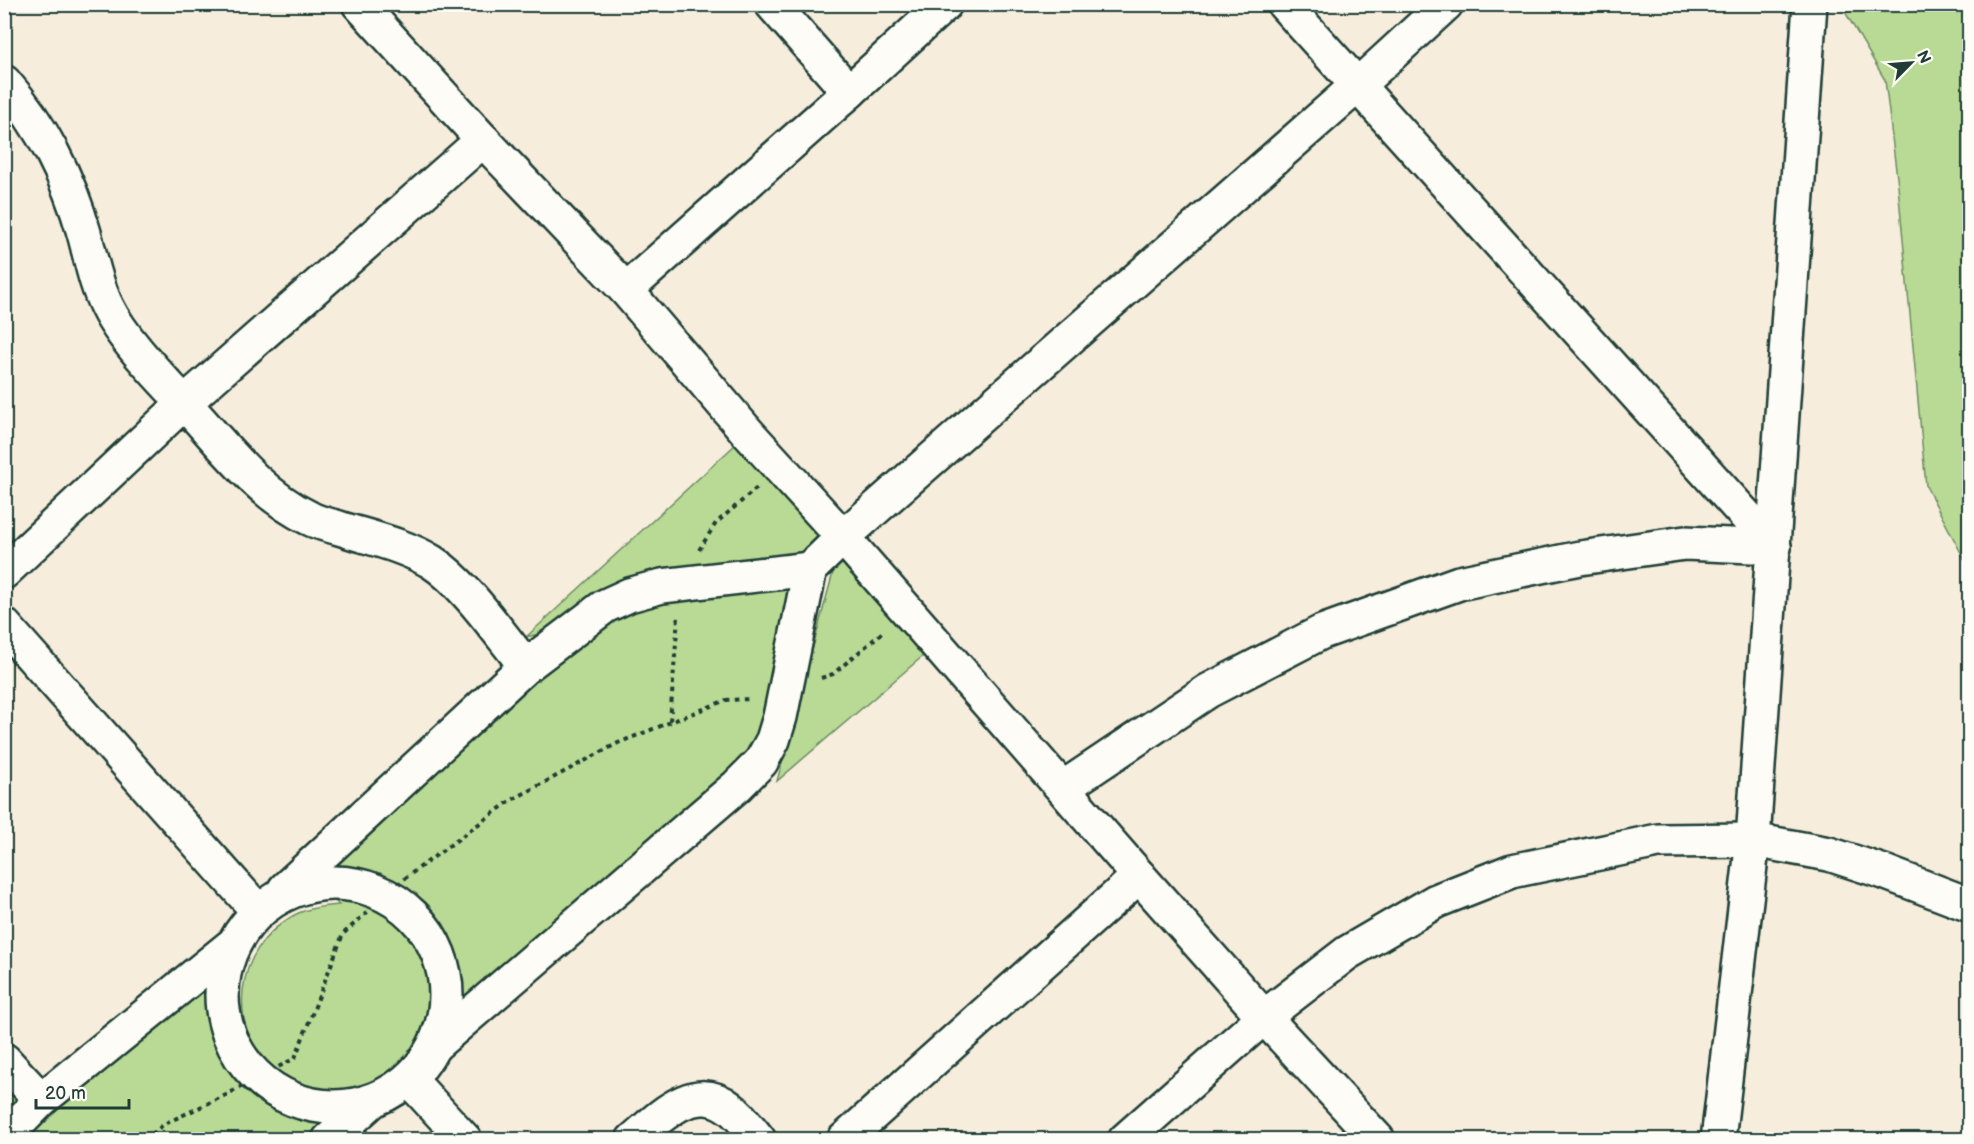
<svg xmlns="http://www.w3.org/2000/svg" width="1974" height="1144" font-family="'Balsamiq Sans',sans-serif">
<style>
.green{fill:#b8da94;stroke:#6c8c64;stroke-width:1.5}
.lines{fill:none;stroke-linecap:round;stroke-linejoin:round}
.minor-casing{stroke:#1f3d34;stroke-width:38}
.path{stroke:#1f3d34;stroke-width:4;stroke-dasharray:4.5 4.5;stroke-linecap:butt}
.minor{stroke:#fdfcf7;stroke-width:33}
</style>
<rect width="100%" height="100%" fill="#f7eddc"/>
<filter id="ink" filterUnits="userSpaceOnUse"><feTurbulence type="fractalNoise" baseFrequency=".0167" numOctaves="2"/><feDisplacementMap in="SourceGraphic" scale="12" xChannelSelector="R" yChannelSelector="G"/><feConvolveMatrix kernelMatrix="1 2 1 2 8 2 1 2 1" color-interpolation-filters="sRGB"/></filter>
<g filter="url(#ink)">
<g class="green">
<polygon points="1841,5 1969,5 1969,568 1926,486 1898,186 1885,80"/>
<path d="M 748,433 L 937,644 L 777,781 L 842,539 L 810,569 L 761,762 L 463,1021 L 436,996 C 439,1030 422,1055 400,1078 L 409,1079 L 338,1139 L 5,1140 L 5,1097 L 12,1091 L 41,1100 L 231,946 L 250,1070 L 271,1072 C 227,1025 234,951 291,917 C 305,908 323,906 339,905 L 317,883 L 589,622 L 526,637 Z"/>
</g>
<g class="lines">
<defs>
<g id="minor">
<polyline points="359,4 483,140 626,290 748,433 843,537 1139,876 1264,1017 1378,1140"/>
<polyline points="772,4 849,92"/>
<polyline points="1284,4 1774,547"/>
<path d="M 4,82 C 42,125 69,179 84,233 C 91,258 95,283 107,307 C 123,340 161,378 186,405 C 223,445 259,494 309,518 C 318,523 329,525 339,528 C 370,538 404,545 432,562 C 465,583 500,635 526,666"/>
<polyline points="626,290 849,92 945,4"/>
<polyline points="4,572 184,403 483,140"/>
<polyline points="4,625 258,911"/>
<polyline points="1063,788 1208,691 1322,632 1459,583 1580,558 1685,543 1774,547"/>
<circle cx="334" cy="995" r="112"/>
<polyline points="285,889 526,666 605,606 629,595 662,586 810,569"/>
<polyline points="436,1044 737,786 761,762 773,740 780,717 810,569 843,537 1358,85 1446,4"/>
<polyline points="4,1060 41,1100"/>
<polyline points="409,1079 465,1140"/>
<polyline points="4,1138 41,1100 231,946"/>
<polyline points="329,1140 371,1102"/>
<path d="M 633,1140 C 660,1117 694,1080 730,1108 C 741,1116 750,1129 759,1140"/>
<polyline points="844,1140 1139,876"/>
<polyline points="1125,1140 1264,1017 1347,953 1436,901 1512,871 1658,841 1753,840 1829,854 1884,872 1970,905"/>
<polyline points="1718,1140 1753,840 1810,4"/>
</g>
</defs>
<use href="#minor" class="minor-casing"/>
<g class="path">
<polyline points="699,550 716,523 757,488"/>
<polyline points="821,678 833,674 884,631"/>
<polyline points="670,721 678,617"/>
<polyline points="145,1140 164,1124 226,1095 295,1058 343,934 404,879 510,801 618,743 726,700 751,699"/>
</g>
<use href="#minor" class="minor"/>
</g>
</g>
<rect width="1974" height="1144" fill="none" stroke="#fdfcf7" stroke-width="24"/>
<rect x="12" y="12" width="1950" height="1120" fill="none" stroke="#1f3d34" stroke-width="2" filter="url(#ink)"/>
<g transform="translate(1911 63) rotate(65)" stroke="#fdfcf7" stroke-width="4.5" paint-order="stroke">
<path d="M0-4.5L10 22L0 15L-10 22Z" fill="#1f3d34"/>
<text y="-9" font-size="16" font-weight="bold" text-anchor="middle" fill="#1f3d34">N</text>
</g>
<path d="M36 1099v9h93v-9" fill="none" stroke="#1f3d34" stroke-width="3"/>
<text x="45" y="1099" font-size="18" fill="#1f3d34" stroke="#fdfcf7" stroke-width="4.5" paint-order="stroke">20 m</text>
</svg>
